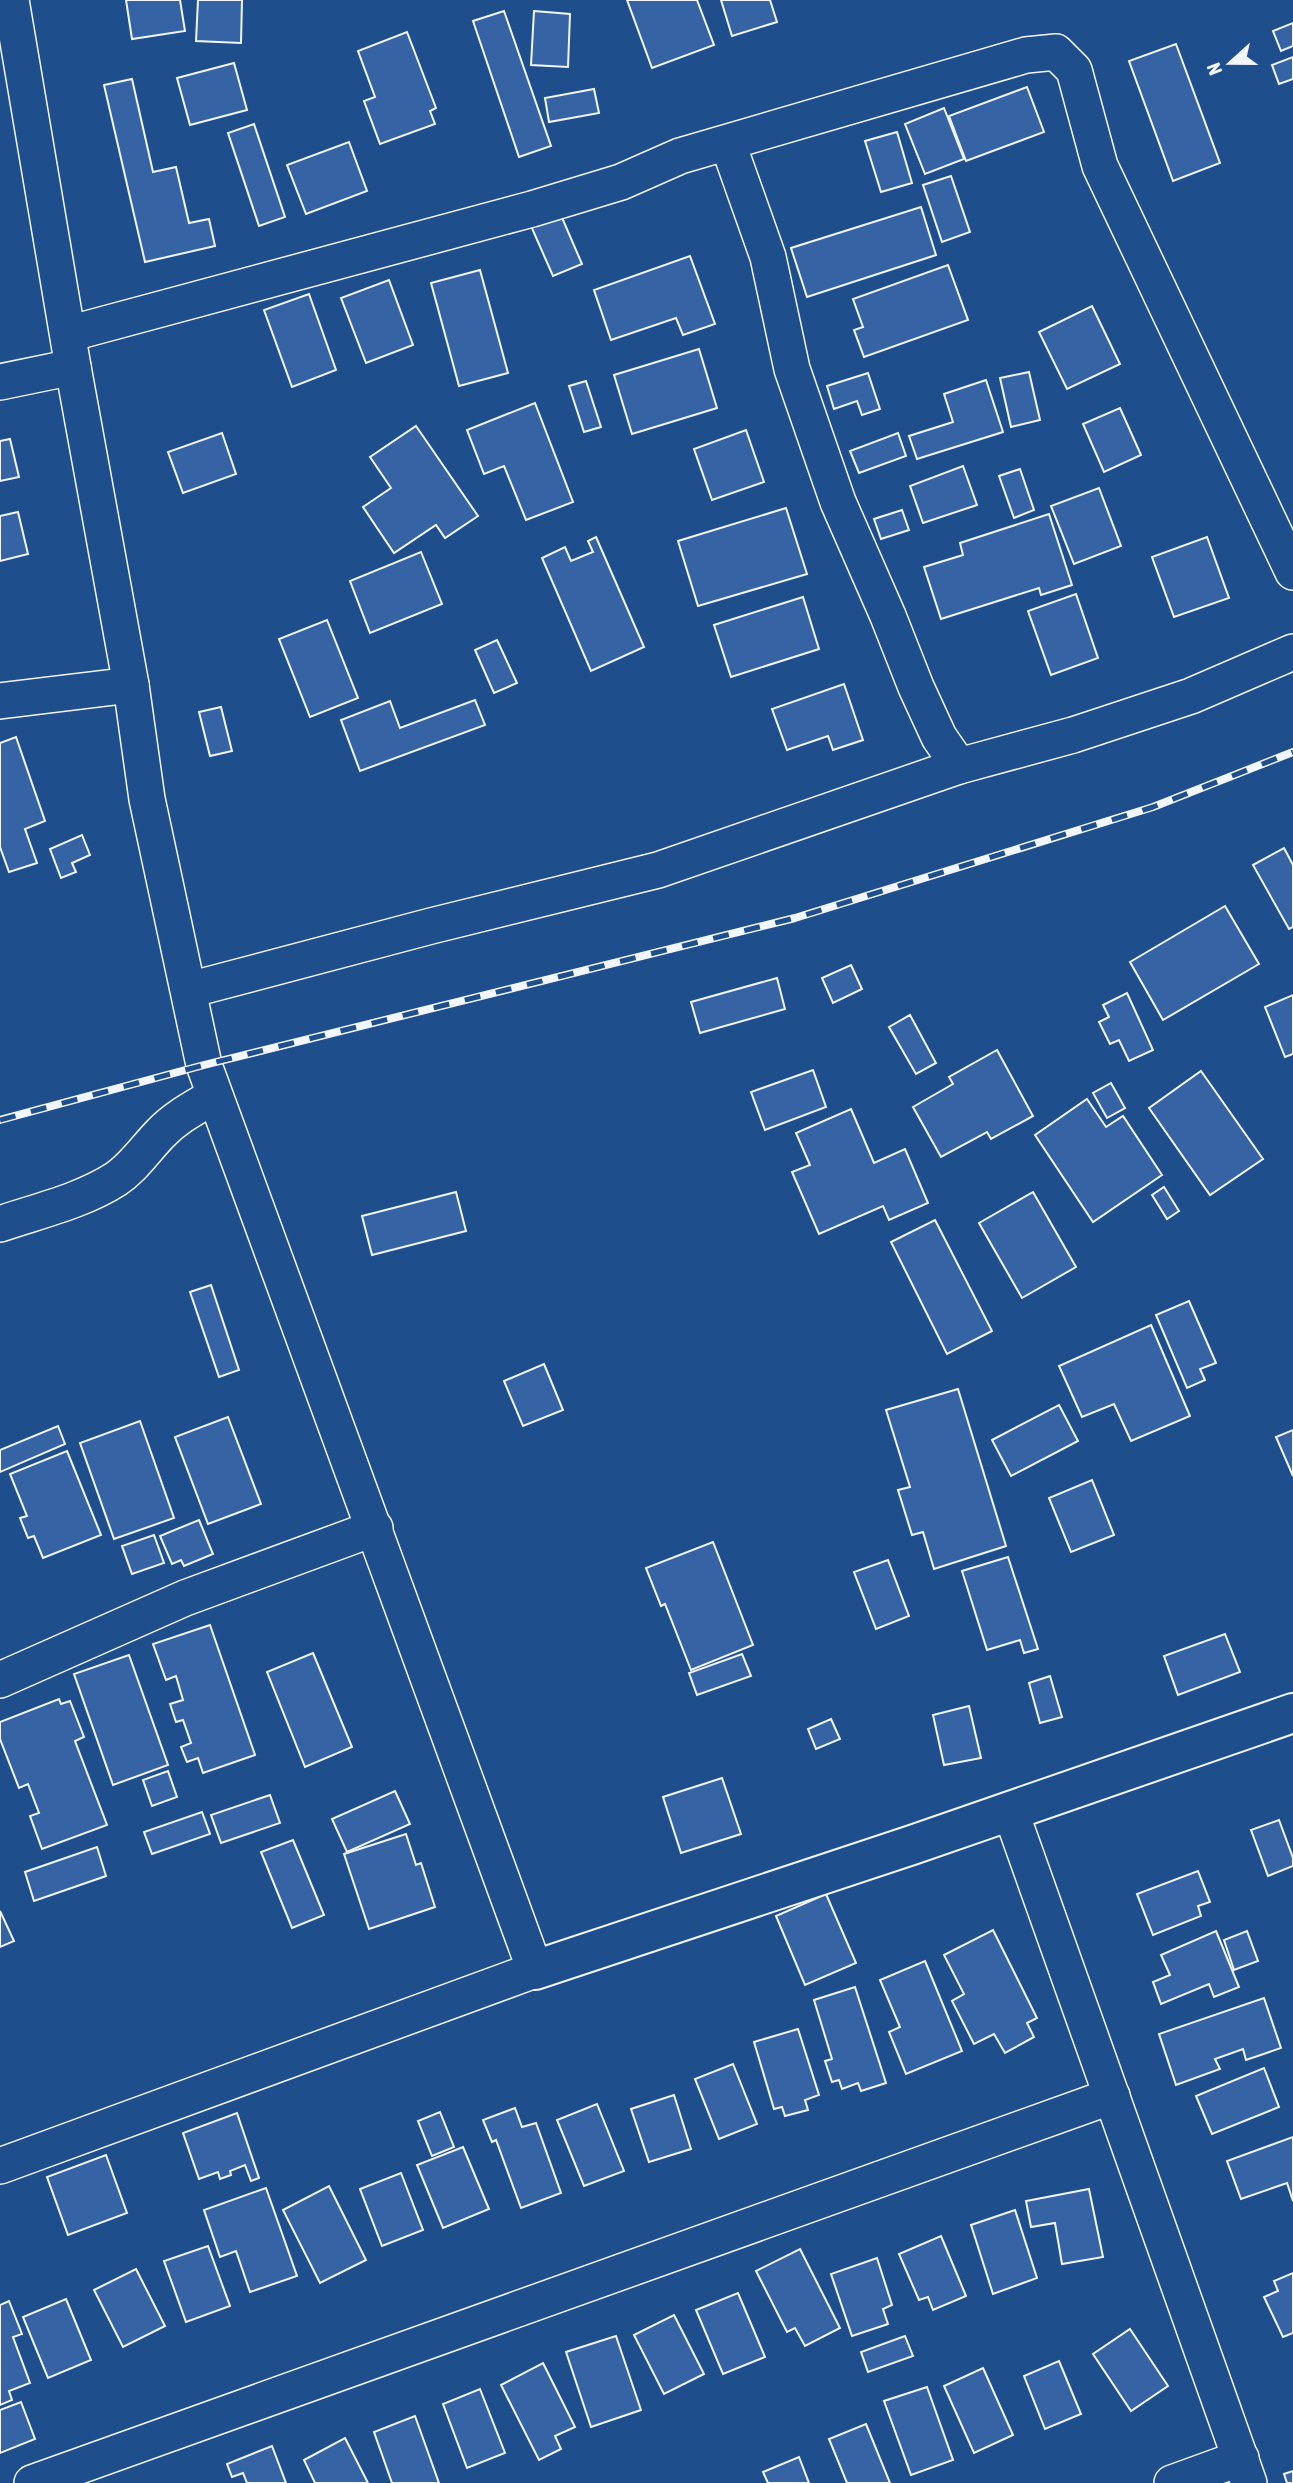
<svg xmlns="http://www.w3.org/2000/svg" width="1293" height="2483" font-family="'Asap Condensed',sans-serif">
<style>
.building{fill:#3563a3;stroke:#f2f6ff;stroke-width:2}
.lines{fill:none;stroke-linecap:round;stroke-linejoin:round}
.minor-casing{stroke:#f2f6ff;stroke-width:38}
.tertiary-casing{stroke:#f2f6ff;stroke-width:42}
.minor{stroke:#1f4e8c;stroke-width:35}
.tertiary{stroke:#1f4e8c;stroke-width:38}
.rail-casing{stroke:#f2f6ff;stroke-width:8}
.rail{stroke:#1f4e8c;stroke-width:5;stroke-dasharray:16;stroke-linecap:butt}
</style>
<rect width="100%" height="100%" fill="#1f4e8c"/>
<g class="building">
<polygon points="126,0 180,0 185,31 132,39"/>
<polygon points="198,0 242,0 241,43 196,41"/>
<polygon points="627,0 697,0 714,45 652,68"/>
<polygon points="721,0 770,0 777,22 732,36"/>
<polygon points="504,11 551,146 519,157 473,21"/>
<polygon points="534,11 570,14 568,67 531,65"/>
<polygon points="1293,23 1293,46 1281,51 1273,31"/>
<polygon points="407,32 436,108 430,111 435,124 380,144 364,101 375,97 358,51"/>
<polygon points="1176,44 1220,163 1173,181 1129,61"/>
<polygon points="1293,57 1293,79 1279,84 1272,65"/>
<polygon points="234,63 247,110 190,125 177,78"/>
<polygon points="132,79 153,172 176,167 189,223 209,219 215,246 145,262 104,85"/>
<polygon points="1027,87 1044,132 966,161 949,116"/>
<polygon points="594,89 599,113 549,122 545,98"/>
<polygon points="944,108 964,159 925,174 905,124"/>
<polygon points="254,124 285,217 259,226 228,133"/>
<polygon points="897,132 912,183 881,192 865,141"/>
<polygon points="349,142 367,191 306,214 287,165"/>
<polygon points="951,176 970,232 942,242 923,185"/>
<polygon points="921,207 936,255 807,297 791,248"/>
<polygon points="560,213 582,264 553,276 531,226"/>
<polygon points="690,256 715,324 683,335 676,318 611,340 594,290"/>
<polygon points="948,265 968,320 864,357 854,330 863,327 853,299"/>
<polygon points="480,270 508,373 459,386 431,283"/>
<polygon points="389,280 413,345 366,363 341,298"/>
<polygon points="309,294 336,370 292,387 264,310"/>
<polygon points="1092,306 1120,364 1067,389 1039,332"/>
<polygon points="699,349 717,408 632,434 614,375"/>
<polygon points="1029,372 1040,420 1011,427 1000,378"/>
<polygon points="868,373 880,409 862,415 857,401 834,409 827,386"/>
<polygon points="986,380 1003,432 917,459 909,436 953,422 944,394"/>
<polygon points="586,381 601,427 584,432 569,386"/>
<polygon points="535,403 573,502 526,520 504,466 484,474 467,430"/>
<polygon points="1120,408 1141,455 1104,472 1083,424"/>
<polygon points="416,426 478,516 445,538 436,525 394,553 363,507 391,488 370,457"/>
<polygon points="746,430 764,482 712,500 694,449"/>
<polygon points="222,433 236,474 183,493 168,452"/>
<polygon points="898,433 906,456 859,473 850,451"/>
<polygon points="10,439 19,477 0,481 0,441"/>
<polygon points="963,466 977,505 923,523 910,486"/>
<polygon points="1020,469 1034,510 1014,518 999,476"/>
<polygon points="1099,488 1121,546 1074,564 1051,506"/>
<polygon points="786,508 807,574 698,606 678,541"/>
<polygon points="902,510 909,530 881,539 874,519"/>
<polygon points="18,512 28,554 0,561 0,516"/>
<polygon points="1049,514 1072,585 1041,595 1039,588 941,619 924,567 963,555 960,543"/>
<polygon points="596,537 644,647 591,671 542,558 565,547 571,561 593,552 588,541"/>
<polygon points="1207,537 1229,598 1174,617 1152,557"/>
<polygon points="421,552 442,604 370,633 350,581"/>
<polygon points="1076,594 1098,658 1051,675 1028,611"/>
<polygon points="803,597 819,649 731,677 714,625"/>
<polygon points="327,620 358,698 310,717 279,639"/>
<polygon points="497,640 517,683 494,693 475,650"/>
<polygon points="844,684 863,740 833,750 828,736 787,750 772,709"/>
<polygon points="475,700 485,725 360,771 341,720 390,701 400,728"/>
<polygon points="221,707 232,751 210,756 199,712"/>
<polygon points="16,737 45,821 25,829 37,863 9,872 0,847 0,743"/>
<polygon points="82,835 90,855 72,863 76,872 61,878 50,849"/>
<polygon points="1284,848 1293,865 1293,927 1289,929 1253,865"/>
<polygon points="1225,906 1259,964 1163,1020 1130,962"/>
<polygon points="851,965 862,989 833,1003 822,978"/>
<polygon points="777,978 785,1009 700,1033 691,1002"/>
<polygon points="1127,993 1153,1050 1129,1061 1119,1040 1110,1044 1099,1022 1109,1017 1103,1005"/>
<polygon points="1293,995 1293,1054 1285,1057 1265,1007"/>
<polygon points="910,1015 936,1063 916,1074 889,1027"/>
<polygon points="997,1050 1033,1116 991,1139 987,1132 941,1157 913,1107 953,1084 949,1077"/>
<polygon points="813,1070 826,1107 765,1130 751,1092"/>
<polygon points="1201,1071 1263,1159 1210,1195 1149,1108"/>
<polygon points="1111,1083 1125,1108 1107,1118 1093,1093"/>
<polygon points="1087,1099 1106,1127 1123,1116 1162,1175 1093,1222 1035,1135"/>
<polygon points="851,1109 874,1163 905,1149 928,1203 889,1220 883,1206 819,1234 792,1172 810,1165 796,1133"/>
<polygon points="1164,1187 1179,1211 1167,1219 1152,1195"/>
<polygon points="456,1192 466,1231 372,1255 362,1216"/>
<polygon points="1033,1192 1076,1267 1022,1298 979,1223"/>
<polygon points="935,1220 992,1331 947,1354 891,1242"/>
<polygon points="211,1285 239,1370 219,1377 190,1292"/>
<polygon points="1189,1301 1216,1363 1200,1369 1205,1380 1187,1388 1156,1315"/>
<polygon points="1151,1325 1190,1416 1131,1441 1114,1404 1082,1417 1059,1366"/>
<polygon points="544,1364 563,1410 523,1426 504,1381"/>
<polygon points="958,1389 1006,1546 934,1569 923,1532 912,1535 898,1490 910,1487 886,1410"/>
<polygon points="1059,1405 1078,1441 1011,1476 992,1440"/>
<polygon points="228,1417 261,1504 208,1524 175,1437"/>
<polygon points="140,1421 174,1518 114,1539 80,1443"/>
<polygon points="58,1426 65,1444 0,1472 0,1450"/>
<polygon points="1293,1430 1293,1476 1276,1437"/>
<polygon points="67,1451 101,1535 43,1558 34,1536 28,1538 20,1518 27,1516 10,1474"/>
<polygon points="1092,1480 1114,1535 1071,1552 1049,1498"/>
<polygon points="199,1520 213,1554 184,1566 181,1560 172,1564 160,1536"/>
<polygon points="154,1535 164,1563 132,1574 122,1546"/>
<polygon points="713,1542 753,1645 691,1670 665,1604 661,1606 646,1568"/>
<polygon points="1008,1557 1038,1649 1024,1653 1020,1640 987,1650 962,1571"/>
<polygon points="888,1560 909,1616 876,1629 854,1572"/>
<polygon points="210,1625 255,1755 203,1773 198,1758 187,1762 181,1747 191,1743 183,1720 176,1722 170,1704 183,1700 176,1676 166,1680 153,1644"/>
<polygon points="1225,1634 1240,1672 1178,1695 1164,1656"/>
<polygon points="313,1653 352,1747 305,1767 267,1672"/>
<polygon points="742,1654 751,1676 697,1695 689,1673"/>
<polygon points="129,1655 168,1765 113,1785 74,1674"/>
<polygon points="1050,1676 1062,1717 1040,1723 1029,1683"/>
<polygon points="59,1699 61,1704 70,1701 84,1737 75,1741 107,1825 42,1849 30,1816 39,1813 28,1784 19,1788 0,1739 0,1722"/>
<polygon points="969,1706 981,1758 944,1765 933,1715"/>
<polygon points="831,1719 840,1739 816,1749 808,1729"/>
<polygon points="168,1771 177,1797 152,1806 143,1780"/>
<polygon points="722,1778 741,1834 681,1853 663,1797"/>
<polygon points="395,1791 410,1824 347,1852 332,1819"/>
<polygon points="270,1795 280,1823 221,1843 211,1815"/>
<polygon points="202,1812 210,1834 152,1854 144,1832"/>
<polygon points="1279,1820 1293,1858 1293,1866 1268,1876 1251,1830"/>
<polygon points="406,1834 416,1865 421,1863 435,1907 369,1929 344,1854"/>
<polygon points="293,1840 324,1915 292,1928 261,1852"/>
<polygon points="97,1847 106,1876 34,1901 25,1872"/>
<polygon points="1198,1871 1210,1902 1198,1906 1201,1916 1153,1935 1137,1894"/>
<polygon points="826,1894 856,1963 805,1985 776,1916"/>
<polygon points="0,1911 14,1941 0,1947"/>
<polygon points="993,1930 1037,2018 1027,2023 1034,2037 1005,2053 994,2034 974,2044 952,2001 964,1994 944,1955"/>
<polygon points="1216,1931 1239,1987 1214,1997 1209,1984 1161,2004 1153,1982 1170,1975 1161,1955"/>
<polygon points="1247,1931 1258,1961 1234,1970 1224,1940"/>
<polygon points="925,1961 962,2051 906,2074 889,2032 900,2027 880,1980"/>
<polygon points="855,1987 886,2083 861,2091 858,2083 842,2089 839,2080 832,2082 825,2061 832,2059 814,2000"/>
<polygon points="1264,1998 1281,2048 1246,2060 1243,2049 1215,2059 1220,2069 1176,2085 1159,2034"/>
<polygon points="798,2029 819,2095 805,2100 808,2110 785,2116 782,2107 774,2109 754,2042"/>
<polygon points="733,2064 757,2124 719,2139 695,2079"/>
<polygon points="1264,2068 1279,2107 1212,2134 1196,2096"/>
<polygon points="674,2095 691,2149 649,2162 631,2109"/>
<polygon points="597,2104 624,2171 584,2186 557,2120"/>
<polygon points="515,2108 522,2127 536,2123 561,2193 521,2208 496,2140 492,2142 483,2120"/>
<polygon points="440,2112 454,2147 432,2156 418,2121"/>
<polygon points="237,2113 259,2178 251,2181 245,2165 230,2171 231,2175 220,2179 218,2172 199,2179 183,2133"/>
<polygon points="1293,2137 1293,2201 1287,2183 1241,2199 1227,2161"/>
<polygon points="463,2147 489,2209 443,2228 417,2165"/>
<polygon points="106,2155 127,2213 68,2235 47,2177"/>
<polygon points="401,2173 423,2230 382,2246 360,2189"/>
<polygon points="329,2186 366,2260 320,2283 283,2210"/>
<polygon points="266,2188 297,2276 250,2292 236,2251 220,2257 204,2210"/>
<polygon points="1089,2189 1103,2257 1062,2264 1055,2223 1031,2227 1026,2201"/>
<polygon points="1015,2210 1037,2278 993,2294 971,2225"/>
<polygon points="941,2236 966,2296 933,2310 928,2297 919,2300 899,2254"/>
<polygon points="208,2246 230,2306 186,2322 164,2261"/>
<polygon points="800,2249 840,2328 805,2346 795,2328 787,2332 756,2271"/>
<polygon points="877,2258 892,2305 883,2309 888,2324 852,2336 831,2274"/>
<polygon points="136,2269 165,2326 123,2347 94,2290"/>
<polygon points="1293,2273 1293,2333 1283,2337 1264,2297 1278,2291 1274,2281"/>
<polygon points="738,2293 765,2357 723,2374 696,2310"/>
<polygon points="66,2299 91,2360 48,2378 23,2317"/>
<polygon points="9,2301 22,2334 13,2337 30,2383 9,2391 12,2400 0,2405 0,2305"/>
<polygon points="674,2315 704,2374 664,2394 634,2335"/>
<polygon points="1130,2329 1168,2386 1131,2411 1093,2354"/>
<polygon points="616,2336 641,2410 591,2427 566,2352"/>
<polygon points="905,2336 913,2356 868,2372 861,2352"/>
<polygon points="1059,2361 1081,2414 1045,2429 1024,2376"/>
<polygon points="543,2363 575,2427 555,2436 561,2449 539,2460 501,2385"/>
<polygon points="983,2368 1013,2435 974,2453 944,2386"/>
<polygon points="927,2387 953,2460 911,2475 884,2401"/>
<polygon points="480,2389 505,2453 467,2468 443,2404"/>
<polygon points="21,2402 35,2439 0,2453 0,2410"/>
<polygon points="415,2416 439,2483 392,2483 374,2432"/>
<polygon points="866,2424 890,2483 847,2483 829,2439"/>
<polygon points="345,2438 368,2483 315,2483 304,2460"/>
<polygon points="272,2446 286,2483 247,2483 243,2473 232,2477 227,2464"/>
<polygon points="799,2457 809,2483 768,2483 763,2472"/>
<polygon points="1293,2471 1293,2483 1287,2483 1284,2474"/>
</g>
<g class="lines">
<defs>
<g id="minor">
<polyline points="728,144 768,257 792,369 838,502 888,616 916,687 939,737 959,766 1073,735 1191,696 1293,652"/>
<polyline points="68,334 532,209 621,182 680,156 1026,55 1056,52 1074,70 1100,166 1293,572"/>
<polyline points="0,382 73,367"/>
<polyline points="0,701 131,685"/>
<polyline points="189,990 431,926 658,870 959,766"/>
<path d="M 0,1224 C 38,1211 82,1201 116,1179 C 134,1167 146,1148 161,1133 C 176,1117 196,1107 214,1096"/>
<polyline points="0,1680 185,1598 375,1528"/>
<polyline points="1010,1810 1249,2483"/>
<polyline points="0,2166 535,1970 204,1065 147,799 131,685 73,367 11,0"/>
<polyline points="32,2483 1112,2096"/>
<polyline points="1172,2483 1241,2458"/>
</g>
<polyline id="tertiary" points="535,1970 912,1845 1293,1713"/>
</defs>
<use href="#minor" class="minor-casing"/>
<use href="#tertiary" class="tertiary-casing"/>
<use href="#minor" class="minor"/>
<use href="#tertiary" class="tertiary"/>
<defs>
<polyline id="rail" points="0,1120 204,1065 795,918 1153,807 1293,752"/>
</defs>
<use href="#rail" class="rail-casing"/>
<use href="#rail" class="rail"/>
</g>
<g transform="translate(1230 63) rotate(249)" stroke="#1f4e8c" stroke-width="5" paint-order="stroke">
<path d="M0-5L12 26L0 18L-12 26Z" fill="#f2f6ff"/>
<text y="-10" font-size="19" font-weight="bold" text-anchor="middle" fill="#f2f6ff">N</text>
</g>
</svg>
